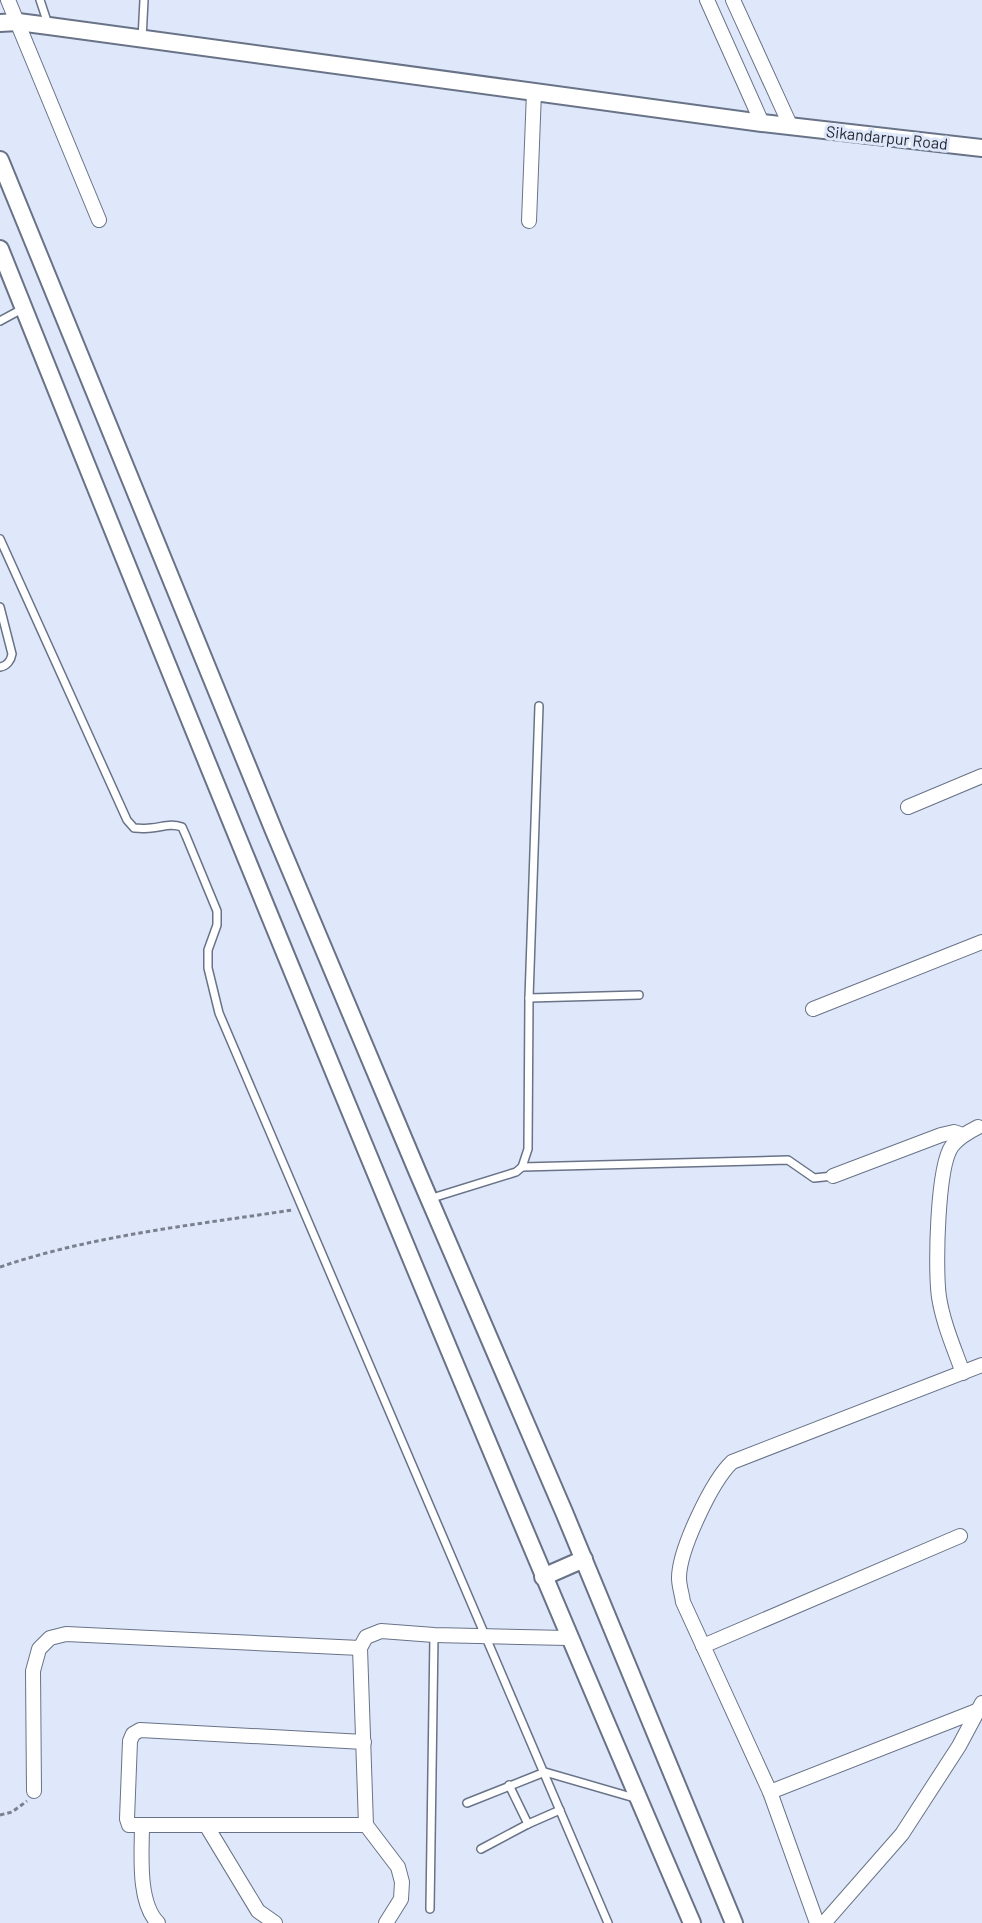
<svg xmlns="http://www.w3.org/2000/svg" width="982" height="1923" font-family="Barlow,sans-serif">
<style>
.lines{fill:none;stroke-linecap:round;stroke-linejoin:round}
.service-casing{stroke:#697387;stroke-width:10}
.minor-casing{stroke:#697387;stroke-width:16}
.tertiary-casing{stroke:#697387;stroke-width:20}
.path{stroke:#7a808e;stroke-width:3;stroke-dasharray:4.5 3;stroke-linecap:butt}
.service{stroke:#fff;stroke-width:7}
.minor{stroke:#fff;stroke-width:14}
.tertiary{stroke:#fff;stroke-width:16}
.labels{text-anchor:middle;dominant-baseline:central;stroke-width:6;stroke-linejoin:round;paint-order:stroke}
.street-label{font-size:16px;fill:#242830;stroke:#dfe8fb}
</style>
<rect width="100%" height="100%" fill="#dfe8fb"/>
<g class="lines">
<defs>
<g id="service">
<polyline points="40,0 48,24"/>
<polyline points="142,39 144,0"/>
<polyline points="0,321 24,308"/>
<path d="M 0,539 L 127,820 L 134,828 C 139,828 145,829 151,828 C 163,827 170,823 182,827 L 186,836 L 217,911 L 217,925 L 208,950 L 208,968 L 219,1013 L 608,1923"/>
<path d="M 0,607 L 12,654 C 11,660 7,666 0,667"/>
<polyline points="529,998 639,995"/>
<polyline points="522,1167 788,1160 814,1178 833,1176"/>
<polyline points="429,1199 516,1172 522,1167 528,1149 529,998 539,706"/>
<polyline points="509,1785 528,1824"/>
<polyline points="467,1803 545,1772 638,1799"/>
<polyline points="481,1849 528,1824 560,1810"/>
<polyline points="430,1909 434,1635"/>
</g>
<g id="minor">
<polyline points="8,0 99,220"/>
<polyline points="707,0 762,123"/>
<polyline points="733,0 791,127"/>
<polyline points="529,221 534,92"/>
<polyline points="908,807 982,776"/>
<polyline points="813,1009 982,942"/>
<polyline points="833,1176 941,1135 954,1132 963,1135"/>
<path d="M 963,1373 C 954,1348 943,1323 939,1297 C 935,1271 937,1166 952,1146 C 959,1137 968,1132 978,1127"/>
<polyline points="703,1646 960,1536"/>
<polyline points="364,1742 140,1730 133,1734 130,1741 127,1819 129,1825 366,1825"/>
<polyline points="34,1791 33,1671 39,1649 50,1638 66,1634 360,1648"/>
<polyline points="770,1792 979,1710"/>
<path d="M 142,1825 C 142,1852 137,1902 158,1923"/>
<polyline points="206,1825 258,1911 275,1923"/>
<polyline points="386,1923 401,1899 402,1882 398,1867 366,1825 360,1648 366,1637 381,1631 434,1635 568,1638"/>
<path d="M 817,1923 L 770,1792 L 683,1602 C 682,1594 679,1586 679,1578 C 679,1550 712,1481 732,1462 L 982,1365"/>
<polyline points="824,1923 902,1834 959,1746 982,1703"/>
</g>
<g id="tertiary">
<polyline points="0,23 18,22 49,26 762,123 982,148"/>
<polyline points="0,160 274,831 418,1173 564,1512 734,1923"/>
<path d="M 0,249 C 224,809 453,1368 692,1923"/>
<polyline points="543,1577 584,1559"/>
</g>
</defs>
<use href="#service" class="service-casing"/>
<use href="#minor" class="minor-casing"/>
<use href="#tertiary" class="tertiary-casing"/>
<g class="path">
<path d="M 0,1267 C 94,1235 195,1225 292,1210"/>
<polyline points="0,1815 12,1812 27,1801"/>
</g>
<use href="#service" class="service"/>
<use href="#minor" class="minor"/>
<use href="#tertiary" class="tertiary"/>
</g>
<g class="labels">
<g class="street-label">
<text transform="translate(887 137) rotate(6)">Sikandarpur Road</text>
</g>
</g>
</svg>
